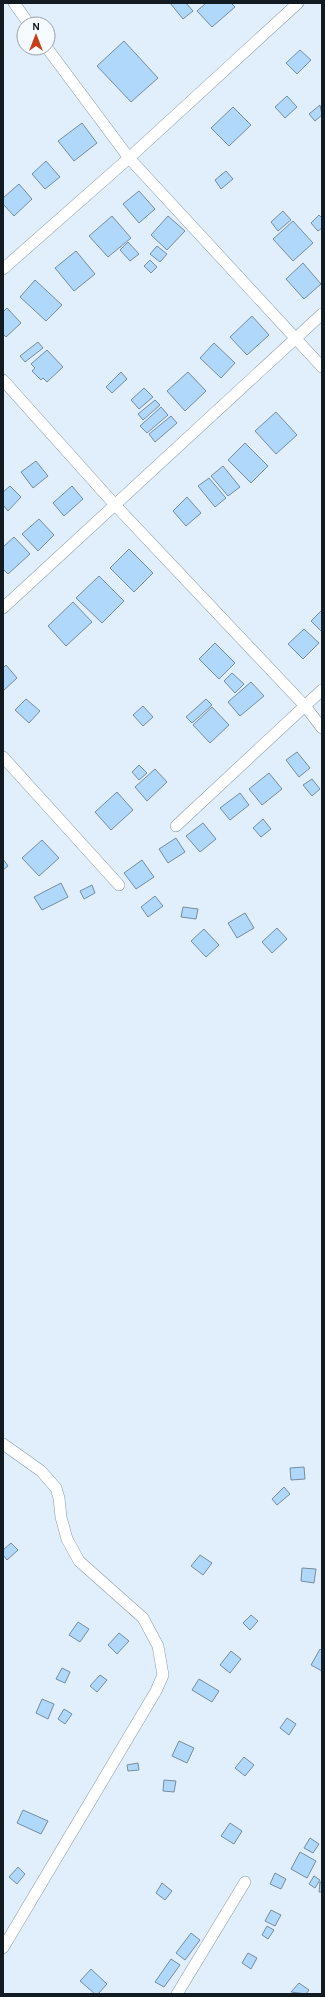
<svg xmlns="http://www.w3.org/2000/svg" width="325" height="1997" font-family="'Alegreya Sans',sans-serif">
<style>
.building{fill:#afd8fa;stroke:#768c9f}
.lines{fill:none;stroke-linecap:round;stroke-linejoin:round}
.minor-casing{stroke:#849bad;stroke-width:12}
.minor{stroke:#fff;stroke-width:11}
</style>
<rect width="100%" height="100%" fill="#e0effb"/>
<g class="building">
<polygon points="170,3 186,3 193,11 183,19"/>
<polygon points="206,3 231,3 235,7 212,27 197,11"/>
<polygon points="124,41 158,78 131,102 97,66"/>
<polygon points="300,50 311,60 297,74 286,63"/>
<polygon points="287,96 297,107 285,118 275,107"/>
<polygon points="320,105 322,115 315,121 309,114"/>
<polygon points="233,107 251,125 229,146 211,128"/>
<polygon points="82,123 97,143 74,161 58,141"/>
<polygon points="46,161 60,177 45,189 32,174"/>
<polygon points="226,171 233,179 221,189 215,180"/>
<polygon points="19,184 32,199 14,216 3,204 3,198"/>
<polygon points="139,191 155,209 139,223 123,204"/>
<polygon points="283,211 291,220 278,231 271,222"/>
<polygon points="319,215 322,218 322,228 318,231 311,223"/>
<polygon points="112,216 131,238 108,257 89,236"/>
<polygon points="168,216 185,231 167,250 151,235"/>
<polygon points="293,221 313,243 293,261 273,239"/>
<polygon points="128,242 139,254 130,261 120,250"/>
<polygon points="157,246 167,254 160,262 150,254"/>
<polygon points="76,251 95,274 74,291 55,268"/>
<polygon points="150,260 157,267 151,273 144,266"/>
<polygon points="303,263 321,284 304,299 286,279"/>
<polygon points="35,280 62,305 46,321 20,297"/>
<polygon points="7,308 21,323 6,337 3,334 3,312"/>
<polygon points="252,316 269,335 247,355 230,337"/>
<polygon points="38,342 43,348 25,362 20,356"/>
<polygon points="214,343 235,363 221,378 200,358"/>
<polygon points="47,350 63,367 47,382 43,378 41,380 32,371 35,368 31,364"/>
<polygon points="121,372 127,379 112,393 106,387"/>
<polygon points="188,372 206,391 185,411 167,391"/>
<polygon points="144,388 153,397 139,409 131,400"/>
<polygon points="155,400 160,405 143,420 138,414"/>
<polygon points="161,407 168,415 147,433 140,426"/>
<polygon points="276,412 297,435 276,454 255,431"/>
<polygon points="171,416 177,423 155,442 149,434"/>
<polygon points="245,443 268,466 251,483 228,460"/>
<polygon points="36,461 48,476 33,488 21,472"/>
<polygon points="223,466 240,487 228,496 211,476"/>
<polygon points="209,478 226,498 215,507 198,486"/>
<polygon points="10,486 21,497 8,511 3,505 3,492"/>
<polygon points="72,486 83,499 64,516 53,503"/>
<polygon points="187,497 201,513 186,526 173,511"/>
<polygon points="39,519 54,535 38,551 22,534"/>
<polygon points="14,537 30,554 8,574 3,569 3,547"/>
<polygon points="129,549 153,573 134,592 110,568"/>
<polygon points="99,576 124,601 102,623 76,598"/>
<polygon points="73,602 92,622 66,646 48,626"/>
<polygon points="322,610 322,632 311,621"/>
<polygon points="304,629 319,643 303,659 288,644"/>
<polygon points="215,643 235,663 219,679 199,659"/>
<polygon points="6,665 17,678 3,691 3,668"/>
<polygon points="232,673 244,684 235,693 224,681"/>
<polygon points="251,682 264,696 240,716 228,702"/>
<polygon points="26,699 40,711 29,723 15,710"/>
<polygon points="206,699 212,705 192,723 186,717"/>
<polygon points="143,706 153,717 143,726 133,715"/>
<polygon points="212,707 229,725 210,743 193,725"/>
<polygon points="297,752 310,768 299,777 286,760"/>
<polygon points="139,765 147,773 139,780 132,772"/>
<polygon points="155,769 167,782 147,801 135,787"/>
<polygon points="269,773 282,789 262,805 249,789"/>
<polygon points="312,779 320,789 312,796 303,785"/>
<polygon points="117,792 133,810 111,830 95,812"/>
<polygon points="240,793 249,805 230,820 220,808"/>
<polygon points="263,819 271,829 261,837 253,828"/>
<polygon points="203,823 216,839 200,852 186,836"/>
<polygon points="176,838 185,852 168,863 159,849"/>
<polygon points="42,840 59,858 39,876 22,858"/>
<polygon points="3,859 8,866 3,870"/>
<polygon points="142,860 154,877 136,889 124,873"/>
<polygon points="61,883 68,897 42,910 34,897"/>
<polygon points="92,885 95,893 84,899 80,891"/>
<polygon points="155,896 163,906 148,917 141,907"/>
<polygon points="183,907 198,909 196,919 181,917"/>
<polygon points="245,913 254,928 237,938 228,923"/>
<polygon points="277,928 287,939 272,953 262,942"/>
<polygon points="204,929 219,945 206,957 191,941"/>
<polygon points="304,1467 305,1479 291,1480 290,1468"/>
<polygon points="284,1487 290,1494 277,1505 272,1499"/>
<polygon points="11,1543 18,1550 7,1560 3,1555 3,1550"/>
<polygon points="200,1555 212,1563 203,1575 191,1566"/>
<polygon points="302,1568 316,1569 314,1583 301,1581"/>
<polygon points="251,1615 258,1621 250,1630 243,1623"/>
<polygon points="78,1622 89,1629 80,1642 69,1635"/>
<polygon points="119,1633 129,1641 117,1654 108,1645"/>
<polygon points="320,1649 322,1651 322,1671 311,1665"/>
<polygon points="231,1651 241,1659 230,1673 220,1665"/>
<polygon points="62,1668 70,1672 65,1683 56,1679"/>
<polygon points="100,1675 107,1680 97,1692 90,1686"/>
<polygon points="199,1679 219,1691 212,1702 192,1690"/>
<polygon points="42,1699 54,1704 48,1719 36,1713"/>
<polygon points="64,1709 72,1714 65,1724 58,1719"/>
<polygon points="287,1718 296,1724 289,1735 280,1728"/>
<polygon points="179,1741 194,1748 187,1763 172,1756"/>
<polygon points="244,1757 254,1765 245,1776 235,1768"/>
<polygon points="138,1763 139,1770 128,1771 127,1765"/>
<polygon points="164,1780 176,1781 174,1792 163,1791"/>
<polygon points="23,1810 48,1821 41,1834 17,1823"/>
<polygon points="230,1823 242,1831 234,1844 221,1836"/>
<polygon points="310,1838 319,1844 313,1853 304,1848"/>
<polygon points="300,1852 316,1861 307,1878 291,1869"/>
<polygon points="18,1867 25,1874 17,1884 9,1877"/>
<polygon points="275,1873 286,1879 281,1889 270,1884"/>
<polygon points="314,1876 320,1880 315,1888 309,1884"/>
<polygon points="320,1882 322,1883 322,1892 319,1892"/>
<polygon points="162,1883 172,1891 165,1900 156,1893"/>
<polygon points="271,1910 281,1915 275,1926 265,1921"/>
<polygon points="267,1926 274,1930 268,1939 262,1935"/>
<polygon points="191,1933 200,1940 185,1960 176,1953"/>
<polygon points="248,1953 257,1958 251,1969 242,1963"/>
<polygon points="171,1959 180,1965 164,1987 155,1982"/>
<polygon points="91,1969 107,1984 98,1994 95,1994 80,1981"/>
<polygon points="299,1983 309,1990 306,1994 291,1992"/>
</g>
<g class="lines">
<defs>
<g id="minor">
<polyline points="14,3 29,24"/>
<polyline points="47,48 129,158 322,367"/>
<polyline points="3,269 129,158 298,3"/>
<polyline points="3,380 115,505 305,706 322,728"/>
<polyline points="3,608 322,314"/>
<polyline points="3,757 119,885"/>
<polyline points="176,826 322,690"/>
<polyline points="3,1444 41,1471 56,1488 59,1498 61,1517 67,1539 79,1561 143,1618 158,1646 163,1675 156,1691 3,1948"/>
<polyline points="177,1994 245,1882"/>
</g>
</defs>
<use href="#minor" class="minor-casing"/>
<use href="#minor" class="minor"/>
</g>
<rect width="325" height="1997" fill="none" stroke="#131b22" stroke-width="8"/>
<g transform="translate(36 36)"><circle r="19" fill="#f6fbff" stroke="#9ba1a7"/>
<path d="M0-3L7 15L0 10L-7 15Z" fill="#c73e18"/>
<text y="-6" font-size="11" font-weight="bold" text-anchor="middle" fill="#131b22">N</text>
</g>
</svg>
